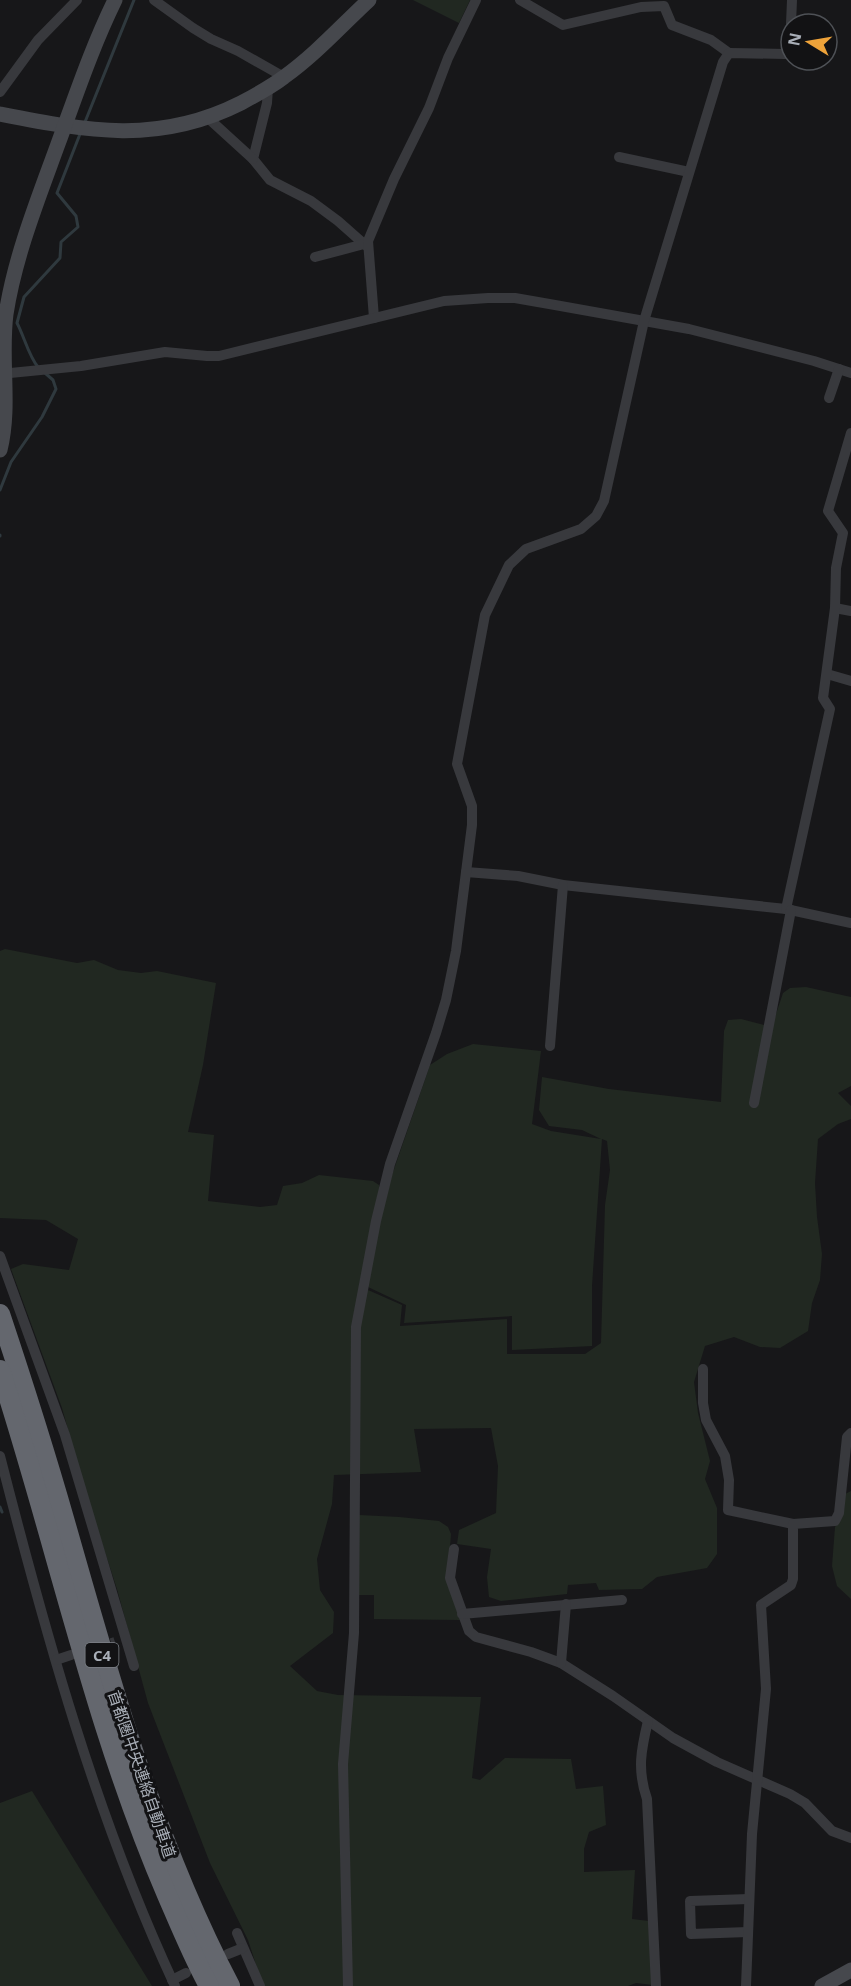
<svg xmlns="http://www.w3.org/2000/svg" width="851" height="1986" font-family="'Open Sans','Noto Sans JP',sans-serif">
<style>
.green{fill:#212821}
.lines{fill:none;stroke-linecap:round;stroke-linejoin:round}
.stream{stroke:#2f393e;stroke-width:3}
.street-tunnel{stroke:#343539;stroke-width:10;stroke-dasharray:10 5;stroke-linecap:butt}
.street{stroke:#38393d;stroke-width:10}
.secondary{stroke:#46484d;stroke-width:15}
.highway{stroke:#64676e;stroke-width:20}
.labels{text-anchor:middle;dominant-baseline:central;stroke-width:6;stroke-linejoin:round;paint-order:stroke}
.shield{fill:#121214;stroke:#7c8087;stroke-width:1.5}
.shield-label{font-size:15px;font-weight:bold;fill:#a9afb8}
.street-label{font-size:16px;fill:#a9afb8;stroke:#121214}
</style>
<rect width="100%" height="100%" fill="#171719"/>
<g class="green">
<polygon points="413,0 470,0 459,23"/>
<polygon points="5,949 77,963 94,960 118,970 141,973 157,971 216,983 203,1065 188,1132 214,1135 208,1201 260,1207 277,1205 283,1186 302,1183 319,1175 373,1181 379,1185 379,1193 359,1286 402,1305 400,1326 507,1319 507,1354 585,1354 601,1343 605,1205 610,1170 607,1141 602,1139 592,1286 592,1346 512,1350 512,1316 404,1323 406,1305 368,1287 380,1217 392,1175 430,1065 447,1054 473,1044 541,1051 532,1124 551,1131 601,1139 582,1130 549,1126 539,1110 542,1077 609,1089 721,1102 724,1031 728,1020 741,1019 764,1025 775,1017 783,993 790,988 806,987 851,997 851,1086 838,1093 851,1106 851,1119 838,1124 818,1139 815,1183 817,1217 822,1254 820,1280 812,1303 808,1331 780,1348 760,1347 734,1337 705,1346 694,1382 698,1413 710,1461 705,1479 717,1508 717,1554 707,1568 657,1577 642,1589 599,1590 596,1583 568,1585 567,1594 501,1601 489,1597 487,1577 491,1549 457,1544 459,1530 496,1513 498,1466 491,1428 414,1429 421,1472 334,1475 332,1504 317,1559 320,1590 334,1612 333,1633 290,1666 317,1691 338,1695 481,1697 472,1778 480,1780 505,1758 571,1759 576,1789 603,1786 606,1825 589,1832 584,1849 584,1872 635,1870 632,1919 649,1921 653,1985 636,1983 628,1986 263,1986 248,1940 210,1863 148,1703 117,1589 87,1497 62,1408 11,1269 23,1264 69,1270 78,1239 46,1220 0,1218 0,951"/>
<polygon points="851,1491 851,1599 837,1586 832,1566 835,1527 844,1511 845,1494"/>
<polygon points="359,1515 399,1517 439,1521 448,1527 451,1534 450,1547 460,1620 374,1619 374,1595 358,1595"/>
<polygon points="32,1791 152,1986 0,1986 0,1803"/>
</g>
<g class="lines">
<g class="stream">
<polyline points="85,122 134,0"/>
<path d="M 38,367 C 29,357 24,336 17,323 L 24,297 L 60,258 L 61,242 L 78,227 L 76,216 L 57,193 L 80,134"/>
<polyline points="0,490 11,462 42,417 56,389 53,380 45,373"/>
<polyline points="0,535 0,536"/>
<polyline points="0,1507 2,1512"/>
</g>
<polyline class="street-tunnel" points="97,1648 115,1642"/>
<g class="street">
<polyline points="154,0 193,28 211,39 238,51 284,77"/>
<polyline points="520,0 563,25 641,7 664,6 672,25 711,40 729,53"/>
<polyline points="791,24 792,0"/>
<polyline points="268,88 267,103 253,159 270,180 311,201 338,221 364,244"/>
<polyline points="0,92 38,40 77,0"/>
<polyline points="208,118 253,159"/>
<polyline points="619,157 689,172"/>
<polyline points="315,257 364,244 368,247"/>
<polyline points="374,318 368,241 394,179 429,108 448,58 476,0"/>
<polyline points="0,374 81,366 165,352 207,356 219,356 444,301 488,298 515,298 555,305 689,329 814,361 851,373"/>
<polyline points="829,398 839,369"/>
<polyline points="835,608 851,611"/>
<polyline points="827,674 851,681"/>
<polyline points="466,872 518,876 563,885 786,909 851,923"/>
<polyline points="786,909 830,709 823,698 835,608 836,568 843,533 828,511 851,433"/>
<polyline points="550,1046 563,885"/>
<polyline points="754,1103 791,910"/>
<polyline points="0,1256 65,1435 134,1666"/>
<polyline points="703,1369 703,1403 706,1420 725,1456 729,1480 728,1510 793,1524"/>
<path d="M 0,1456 C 46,1636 96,1817 175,1986"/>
<polyline points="454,1549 450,1578 469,1631 476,1637 531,1652 561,1663 613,1696 673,1738 717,1762 790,1794 805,1803 832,1831 851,1838"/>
<polyline points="462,1614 622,1600"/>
<polyline points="56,1660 71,1655"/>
<polyline points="561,1663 566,1604"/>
<path d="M 648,1721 C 641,1750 637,1770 647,1799 L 656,1986"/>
<polyline points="748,1932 691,1934 690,1901 749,1899"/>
<polyline points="237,1933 260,1986"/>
<polyline points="228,1954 243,1948"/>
<polyline points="172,1980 186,1973"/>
<polyline points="348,1986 343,1764 354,1633 356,1327 376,1221 390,1164 436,1033 446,1000 456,951 472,825 472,806 457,764 485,615 509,565 526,549 581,529 596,516 604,501 644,321 723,62 729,53 785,54 791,47 791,38"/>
<polyline points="746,1986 752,1834 766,1689 761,1605 791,1585 793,1579 793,1524 835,1521 839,1513 847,1437 851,1433"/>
</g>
<g class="secondary">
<path d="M 0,114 C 87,131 158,145 241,103 C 256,95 271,87 284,77 C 315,55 341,26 369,0"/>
<path d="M 0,450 C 11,405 0,360 6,314 C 15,256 38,199 58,144 C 76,95 92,47 115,0"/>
<polyline points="822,1986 851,1970"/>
</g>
<g class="highway">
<path d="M 0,1314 C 23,1383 45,1452 65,1522 C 111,1682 152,1837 230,1986"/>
<path d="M 0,1370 C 57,1545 94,1726 167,1895 C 180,1925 193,1957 209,1986"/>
</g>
</g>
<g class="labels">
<rect class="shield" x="85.5" y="1643" width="33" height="24" rx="4.5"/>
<g class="shield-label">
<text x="102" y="1655">C4</text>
</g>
<g class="street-label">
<text transform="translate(142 1774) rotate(71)">首都圏中央連絡自動車道</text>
</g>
</g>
<g transform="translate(809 42) rotate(281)"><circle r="28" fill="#121214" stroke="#4e5156" stroke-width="1.5"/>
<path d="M0-4.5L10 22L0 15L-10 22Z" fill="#eea33a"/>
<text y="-9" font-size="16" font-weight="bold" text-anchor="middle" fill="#a9afb8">N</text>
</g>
</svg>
